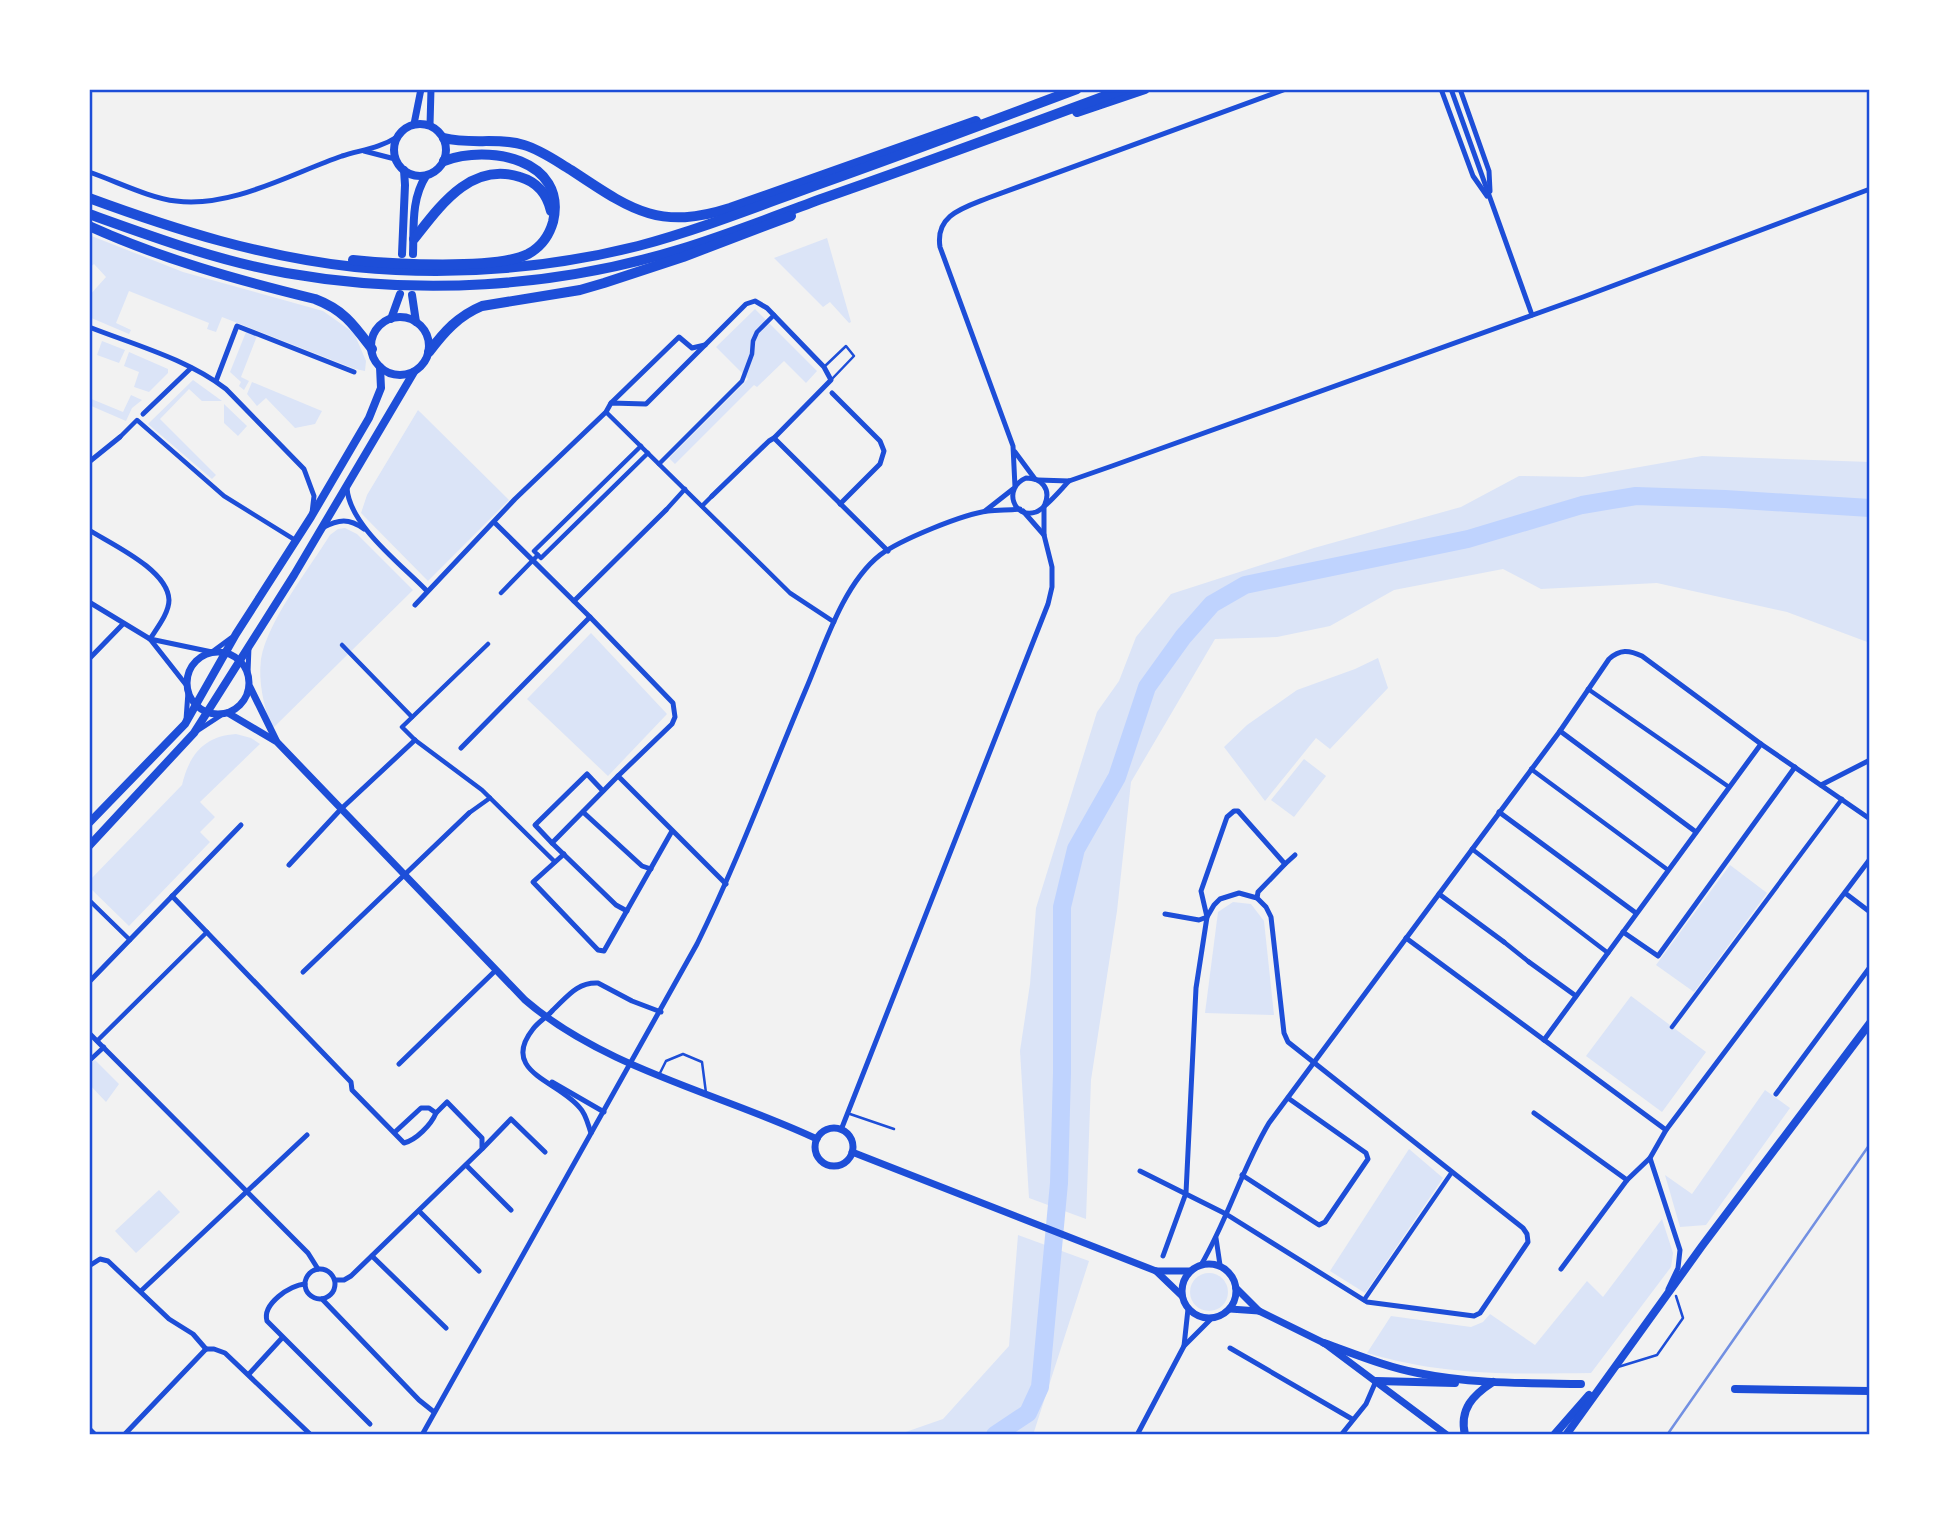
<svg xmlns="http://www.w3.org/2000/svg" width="1959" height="1524" font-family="'Libre Baskerville',serif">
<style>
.green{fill:#dbe4f7}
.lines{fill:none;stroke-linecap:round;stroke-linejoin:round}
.river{stroke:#bfd3fe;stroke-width:18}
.service{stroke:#1d4ed8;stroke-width:2.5}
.pedestrian{stroke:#1d4ed8;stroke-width:4.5}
.minor{stroke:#1d4ed8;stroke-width:5}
.tertiary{stroke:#1d4ed8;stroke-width:7}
.secondary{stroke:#1d4ed8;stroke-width:8}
.motorway{stroke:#1d4ed8;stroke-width:10}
.rail{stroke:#7290e2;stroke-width:2.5}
.neatline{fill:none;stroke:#1d4ed8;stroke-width:2.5}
</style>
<rect width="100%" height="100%" fill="#f2f2f2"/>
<g class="green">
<polygon points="89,235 183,272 323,311 354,333 366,361 365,371 355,369 222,317 216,332 207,329 209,323 129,291 116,323 131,330 129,334 89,317 89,296 106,277 94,264 89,268"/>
<polygon points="827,238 851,322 849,323 830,302 823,307 774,258"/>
<polygon points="755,309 817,371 806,383 784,361 757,387 754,385 675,464 669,458 748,379 716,347"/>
<polygon points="246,332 257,336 241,377 249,381 244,390 239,386 241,382 230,372"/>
<polygon points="102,341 125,350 119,363 97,355"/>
<polygon points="129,352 168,369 168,373 149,392 134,387 139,372 124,366"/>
<polygon points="193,380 222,401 202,401 189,389 160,419 216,475 212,479 148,424"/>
<polygon points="252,382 317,409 322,411 315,424 295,428 266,398 257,406 247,394"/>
<polygon points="131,395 142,400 132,408 126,421 89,405 89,398 123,412"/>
<polygon points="224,404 247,426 238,436 224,423"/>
<polygon points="418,410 509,500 428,581 361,513 367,495"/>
<polygon points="1702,456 1870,462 1870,643 1787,612 1657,583 1541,589 1503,569 1394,590 1330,626 1277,637 1215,639 1131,782 1117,911 1091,1080 1086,1219 1029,1198 1020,1051 1030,984 1036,908 1097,712 1119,681 1136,637 1171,594 1314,548 1461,507 1519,476 1583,477"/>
<path d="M 345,528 L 357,534 L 413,590 L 272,729 C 264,707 258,682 261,659 C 268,620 309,569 330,535 L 338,529 Z"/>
<polygon points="591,633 667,714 608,776 527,699"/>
<polygon points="1378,658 1388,688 1330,749 1316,738 1265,801 1224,747 1247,725 1297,690 1355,669"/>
<path d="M 236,734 L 251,738 L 260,744 L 200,802 L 215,817 L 200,832 L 210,842 L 129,926 L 89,887 L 89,881 L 182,785 C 189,755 204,736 236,734 Z"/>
<polygon points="1304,759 1326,776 1294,817 1271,800"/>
<polygon points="1730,865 1767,893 1694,992 1656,965"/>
<polygon points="1233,902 1251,904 1264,921 1274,1015 1205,1013 1218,912"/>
<polygon points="1631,996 1706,1052 1662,1112 1586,1056"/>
<polygon points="95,1060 119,1084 106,1102 89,1084 89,1065"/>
<polygon points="1765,1090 1790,1108 1706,1225 1680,1227 1665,1175 1692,1194"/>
<polygon points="1409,1149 1443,1178 1365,1293 1330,1271"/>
<polygon points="159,1190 180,1212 136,1253 115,1231"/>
<path d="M 1662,1219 L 1673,1253 L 1671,1267 L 1591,1373 C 1512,1374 1444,1376 1367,1353 L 1391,1316 L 1471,1327 L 1483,1322 L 1490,1314 L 1535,1345 L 1587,1281 L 1603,1297 Z"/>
<polygon points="1018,1235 1089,1261 1033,1435 897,1435 943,1419 1009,1346"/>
<circle cx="1209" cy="1292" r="19"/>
</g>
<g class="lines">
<polyline class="river" points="995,1435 1028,1413 1040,1387 1059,1183 1062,1073 1062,907 1076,849 1117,777 1147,687 1183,637 1212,604 1245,585 1468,539 1582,505 1636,496 1725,499 1870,508"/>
<g class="service">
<polyline points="824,367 846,346 854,356 831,380"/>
<polyline points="660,1073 666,1061 683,1054 702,1062 706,1093"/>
<polyline points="850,1114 894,1129"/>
<polyline points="1618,1367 1657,1355 1683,1318 1676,1296"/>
</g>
<g class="pedestrian">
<polyline points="606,412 790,593 834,622"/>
<polyline points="120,437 137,420 224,496 295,540"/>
<polyline points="641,446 534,551 541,558 648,453"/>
<polyline points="659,464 742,381 752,354 753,341 757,332 774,315"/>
<polyline points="702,506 712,496"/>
<polyline points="666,510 685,489"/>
<polyline points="501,593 538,555"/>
<polyline points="488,644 402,727 415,740 482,790 555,862"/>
<polyline points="342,645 412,717"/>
<polyline points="1588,689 1729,787"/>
<polyline points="1531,769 1668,870"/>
<polyline points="469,813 490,798"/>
<polyline points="1472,849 1608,953"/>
<polyline points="89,900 130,940"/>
<polyline points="1504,942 1529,962"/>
<polyline points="1672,1027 1842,799"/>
<polyline points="97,1041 207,932"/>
<polyline points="89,1061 104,1047"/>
<polyline points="1364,1300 1452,1172"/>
</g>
<g class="minor">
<polyline points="1441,89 1473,176 1487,196"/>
<polyline points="1451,89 1532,315"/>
<polyline points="1460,89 1489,171 1490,191"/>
<polyline points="364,151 395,159"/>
<path d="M 89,172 C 116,181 149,198 176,201 C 232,208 290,174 342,156 C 361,150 380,148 397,137"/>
<path d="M 89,327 C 135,345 187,359 226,389 L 304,469 L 314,496 L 312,513"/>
<polyline points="216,381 237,326 354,372"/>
<polyline points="832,393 880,441 884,451 880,464 840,504"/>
<polyline points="611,403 679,337 692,348 705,345"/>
<polyline points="143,414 191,368"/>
<polyline points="774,438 888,551"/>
<polyline points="1015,452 1035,479"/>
<polyline points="89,462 120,437"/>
<polyline points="1038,480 1069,481 1112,466 1583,297 1870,189"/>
<path d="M 1015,487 L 1013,446 L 940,247 C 935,215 963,208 988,198 L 1286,89"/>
<path d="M 347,488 C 349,525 402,565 427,591"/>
<path d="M 1045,504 C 1051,489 1042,478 1026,478 C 1002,488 1014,520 1036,512 C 1046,508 1062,488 1069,481"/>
<polyline points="985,511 1013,489"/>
<polyline points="1023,511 1044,535"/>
<polyline points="495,523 590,617 673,703 675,717 672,724 618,776 726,884"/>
<path d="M 322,528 C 339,519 349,518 364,529"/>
<path d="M 89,530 C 113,545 168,570 169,600 C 169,613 157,628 150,639"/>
<polyline points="574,601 666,510"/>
<polyline points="89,602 150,639 212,652 231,638"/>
<polyline points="415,605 515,499 606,412 611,403 646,404 746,304 755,301 767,308 824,367 831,380 774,438 769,441 712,496"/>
<polyline points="150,639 187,686"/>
<polyline points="89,659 123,624"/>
<polyline points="248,672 249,647"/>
<polyline points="186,720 188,692"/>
<polyline points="197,731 223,714"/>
<polyline points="1560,731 1696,832"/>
<polyline points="461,748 590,617"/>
<polyline points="1821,785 1870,760"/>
<polyline points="603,791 587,774 535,825 552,843 618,776"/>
<polyline points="583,812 642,866 651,869"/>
<polyline points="1499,812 1636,913"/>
<polyline points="552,843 616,905 627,911"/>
<polyline points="564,854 533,882 598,950 604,951 672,831"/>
<polyline points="1285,864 1295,855"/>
<polyline points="289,865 341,809 415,740"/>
<polyline points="1845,893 1870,912"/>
<polyline points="1439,894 1504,942"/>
<path d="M 172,896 L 351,1082 L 352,1090 L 404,1143 C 416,1140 431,1125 436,1113 L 429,1108 L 421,1108 L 395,1132"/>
<polyline points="1165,914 1199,920 1207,917 1201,891 1227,817 1234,811 1238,811 1285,864 1258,892 1257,898"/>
<polyline points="1623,932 1658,956 1795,767"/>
<polyline points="1406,938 1666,1130"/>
<polyline points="1529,962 1576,996"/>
<polyline points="303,972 469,813"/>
<polyline points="89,982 241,825"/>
<polyline points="89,1033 308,1253 318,1269"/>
<polyline points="1544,1040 1761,744"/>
<polyline points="399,1064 496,970"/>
<polyline points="552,1082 604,1112"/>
<polyline points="1776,1094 1870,967"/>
<polyline points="1534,1113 1627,1180"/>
<polyline points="841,1130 1048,604 1052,587 1052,567 1044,535 1044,506"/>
<path d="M 591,1133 C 588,1125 586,1114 580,1108 C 559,1081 499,1072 533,1029 C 538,1022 547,1017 553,1010 C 567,997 577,982 598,983 L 632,1001 L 661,1012"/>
<polyline points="483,1148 511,1119 545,1152"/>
<polyline points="466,1165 511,1210"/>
<polyline points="1140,1171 1226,1214 1367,1302 1474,1316 1480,1313 1528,1242 1527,1234 1523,1228 1288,1042 1284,1033 1271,917 1266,907 1257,898 1239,893 1220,899 1214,905 1207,917 1196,988 1186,1193 1163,1256"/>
<polyline points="1242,1175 1319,1225 1325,1222 1368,1159 1366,1153 1288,1098"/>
<polyline points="419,1211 479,1271"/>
<polyline points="1216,1238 1220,1265"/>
<polyline points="372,1256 446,1328"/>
<path d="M 1201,1265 C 1228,1219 1242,1168 1269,1123 L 1560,731 L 1609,659 C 1620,649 1629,650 1642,656 L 1761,744 L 1870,819"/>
<polyline points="89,1266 100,1259 108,1261 169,1319 193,1334 206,1349"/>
<polyline points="1561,1269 1627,1180 1650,1158"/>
<circle cx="320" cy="1284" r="15"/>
<polyline points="335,1280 344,1280 351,1276 482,1149 482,1138 447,1102 436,1113"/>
<path d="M 305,1284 C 290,1285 262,1304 267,1321 L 370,1424"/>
<polyline points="1668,1289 1678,1268 1680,1250 1650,1158 1666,1130 1870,859"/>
<polyline points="141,1291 307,1135"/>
<polyline points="322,1299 419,1400 434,1412"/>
<polyline points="1184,1346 1188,1309"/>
<polyline points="1230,1348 1352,1419"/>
<polyline points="206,1349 214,1349 225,1353 311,1435"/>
<polyline points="249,1374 282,1338"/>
<polyline points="124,1435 206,1349"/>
<path d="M 422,1435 L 697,944 C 738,861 770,774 806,689 C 824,647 843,584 880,555 C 900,540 963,514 988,511 C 998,510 1009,510 1020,509"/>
<polyline points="1137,1435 1184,1346 1212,1318"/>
<polyline points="1341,1435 1366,1404 1376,1381"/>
</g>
<g class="tertiary">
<polyline points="414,124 421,89"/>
<polyline points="430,125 431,89"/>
<circle cx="218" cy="683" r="31"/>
<polyline points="250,687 276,740"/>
<path d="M 228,713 L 277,742 L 525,1000 C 605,1069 722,1094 817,1139"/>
<circle cx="834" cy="1147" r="19"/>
<polyline points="852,1152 1156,1271 1190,1271"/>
<circle cx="1209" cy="1291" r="27"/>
<polyline points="1156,1271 1182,1296"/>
<polyline points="1236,1288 1259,1311"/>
<polyline points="1230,1309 1259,1311 1324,1343 1447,1435"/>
<polyline points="89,1430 94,1435"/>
</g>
<g class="secondary">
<circle cx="420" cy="150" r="26"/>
<polyline points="402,254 405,185 404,170"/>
<path d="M 413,254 C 414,227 411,199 426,176"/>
<polyline points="412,295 416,322"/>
<circle cx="400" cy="346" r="29"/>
<polyline points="391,319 400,294"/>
<polyline points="89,823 185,724 236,634 311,517 369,418 381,388 380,367"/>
<polyline points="89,846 194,733 294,575 414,372"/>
<path d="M 1324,1343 C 1355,1354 1386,1367 1418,1373 C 1471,1384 1527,1383 1581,1384"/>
<polyline points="1376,1381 1455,1383"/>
<polyline points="1735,1389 1870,1391"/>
<path d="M 1465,1435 C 1459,1409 1473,1395 1493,1382"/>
<polyline points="1554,1435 1589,1395"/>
<polyline points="1566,1435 1702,1246 1870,1023"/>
</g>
<g class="motorway">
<polyline points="1077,112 1145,89"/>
<path d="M 444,138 C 470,145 498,137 524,145 C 541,150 556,161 571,170 C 630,209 658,231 730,208 L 976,121"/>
<path d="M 89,198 C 176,230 262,257 355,267 C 449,276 546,269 638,246 C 698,230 756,207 814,186 C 902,155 989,122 1077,89"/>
<path d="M 89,214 C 153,237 218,261 286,273 C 417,296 554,288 681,249 C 730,234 777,215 824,198 C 925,163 1024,126 1124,89"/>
<path d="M 89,226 C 162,259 237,280 315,299 C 344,310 354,325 372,349"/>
<path d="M 414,239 C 440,206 471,161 520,177 C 537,182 547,194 551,211"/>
<path d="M 353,260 C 391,264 496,270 528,254 C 541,247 549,236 553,222 C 568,159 488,144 444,161"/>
<path d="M 429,352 C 444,332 458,316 482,306 L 580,290 L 604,283 L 683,257 L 791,216"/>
</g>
<polyline class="rail" points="1667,1435 1870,1144"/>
</g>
<rect width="1959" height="1524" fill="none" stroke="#ffffff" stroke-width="182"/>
<rect x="91" y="91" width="1777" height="1342" class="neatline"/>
</svg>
